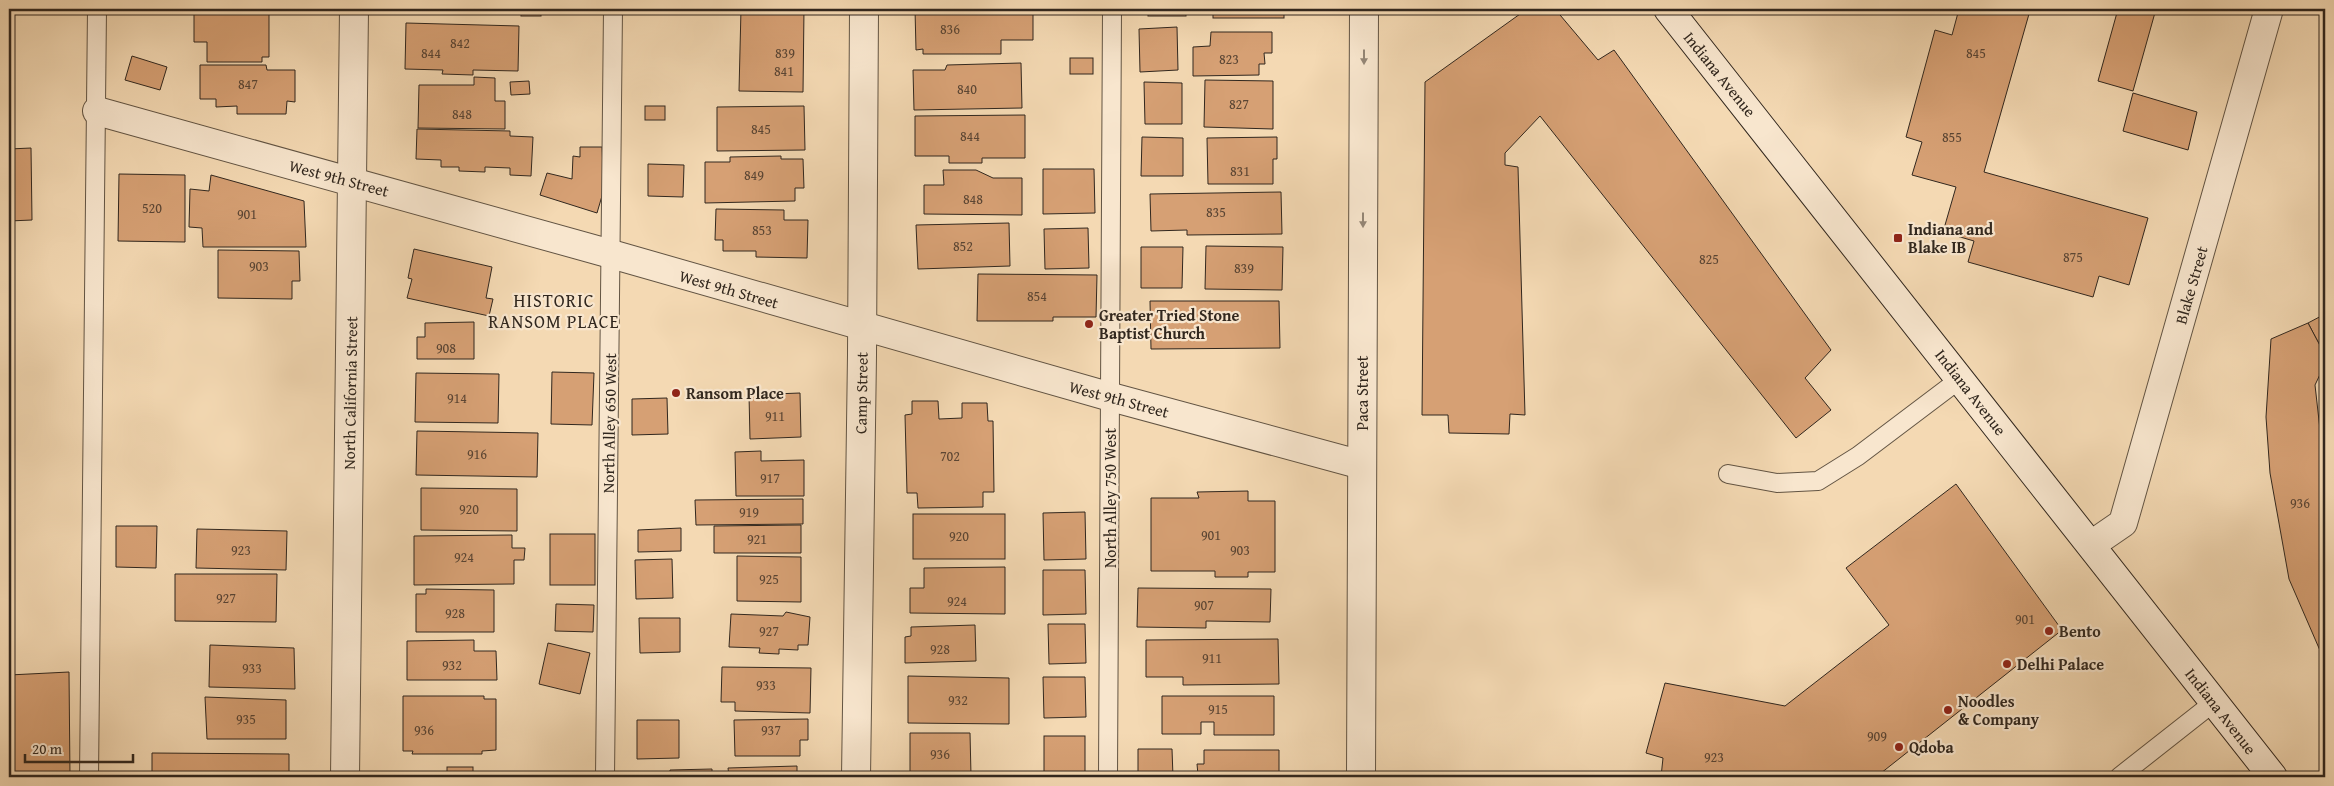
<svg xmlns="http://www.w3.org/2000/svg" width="2334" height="786" font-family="'Gentium Book Plus',serif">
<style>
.building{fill:#d6a074;stroke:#31271e}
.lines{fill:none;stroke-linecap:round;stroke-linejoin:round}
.service-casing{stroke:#625443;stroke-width:20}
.minor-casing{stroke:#625443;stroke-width:30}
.secondary-casing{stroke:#31271e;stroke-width:30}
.service{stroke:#f8e6ce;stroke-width:18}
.minor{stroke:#f8e6ce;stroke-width:28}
.secondary{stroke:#f8e6ce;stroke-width:28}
.oneway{fill:#948676}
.poi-dot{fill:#8f2418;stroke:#f8e6ce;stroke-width:2}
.labels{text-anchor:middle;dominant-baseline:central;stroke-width:4.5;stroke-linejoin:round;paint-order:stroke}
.number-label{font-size:14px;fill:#5a4534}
.street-label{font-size:16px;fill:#31271e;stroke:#f8e6ce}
.poi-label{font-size:16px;font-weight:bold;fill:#31271e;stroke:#f8e6ce;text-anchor:start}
.neighbourhood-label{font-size:18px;letter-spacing:1px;fill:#31271e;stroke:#f8e6ce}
</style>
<rect width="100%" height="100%" fill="#f4d9b3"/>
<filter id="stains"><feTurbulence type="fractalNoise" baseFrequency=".004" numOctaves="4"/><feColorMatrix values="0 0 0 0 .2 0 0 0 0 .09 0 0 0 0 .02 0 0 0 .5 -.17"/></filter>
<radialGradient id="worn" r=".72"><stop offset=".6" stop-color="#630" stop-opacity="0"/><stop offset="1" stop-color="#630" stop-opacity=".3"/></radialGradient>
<g class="building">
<polygon points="421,9 476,9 476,10 421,11"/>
<rect x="521" y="9" width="20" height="7"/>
<rect x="554" y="9" width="40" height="5"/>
<polygon points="741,9 804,9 803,92 739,91"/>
<polygon points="915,9 1033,9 1033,40 1001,40 1001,54 923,54 923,49 916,50"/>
<rect x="1148" y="9" width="38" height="7"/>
<rect x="1213" y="9" width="71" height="9"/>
<polygon points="1527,9 1555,9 1598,60 1614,50 1831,350 1805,378 1831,410 1796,438 1540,116 1505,153 1505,165 1518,167 1525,415 1510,414 1509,434 1449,433 1448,415 1422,415 1425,82"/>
<polygon points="1959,9 2009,9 2029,14 1984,172 2148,218 2129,285 2099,276 2093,297 1968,262 1974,241 1943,232 1956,187 1912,175 1922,142 1906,137 1935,30 1952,35"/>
<polygon points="2118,9 2156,9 2133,91 2098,81"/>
<polygon points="194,12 269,12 269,57 262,57 262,62 207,62 207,42 194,42"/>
<polygon points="406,23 519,26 518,71 473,70 473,75 442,74 443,70 405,69"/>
<polygon points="1177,27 1178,70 1140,72 1139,29"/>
<polygon points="1211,32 1272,32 1272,53 1264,53 1265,64 1259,64 1259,75 1193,76 1193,47 1210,46"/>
<polygon points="132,56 167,67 160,90 125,80"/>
<rect x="1070" y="58" width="23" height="16"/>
<polygon points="1021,63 1022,108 914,110 913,70 945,70 947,65"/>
<polygon points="200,65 266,65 267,70 295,70 295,102 287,101 286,114 237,114 237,106 216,107 216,99 200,99"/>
<polygon points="474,77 495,78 495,101 505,101 505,129 418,128 419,85 474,85"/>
<polygon points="1205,80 1273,81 1273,129 1204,127"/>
<polygon points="529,81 530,94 511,95 510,82"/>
<polygon points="1144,82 1182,83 1182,124 1145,124"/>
<polygon points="2133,93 2197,112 2188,150 2123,131"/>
<rect x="645" y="106" width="20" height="14"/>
<polygon points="804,106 805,150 717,151 717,107"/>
<polygon points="1025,115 1025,158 982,158 982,163 949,163 949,156 915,156 915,116"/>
<polygon points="417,129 510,131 510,136 533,137 531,176 510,175 510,168 485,167 485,172 459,171 459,167 441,167 441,160 416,159"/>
<polygon points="1142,137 1183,138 1183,176 1141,176"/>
<polygon points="1277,137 1277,159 1273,159 1273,184 1208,184 1207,138"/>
<polygon points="580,147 602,147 604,189 597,213 540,195 547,173 572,179 573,156 580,157"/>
<polygon points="31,148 32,220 9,221 9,149"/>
<polygon points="781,156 781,159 803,159 804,188 795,188 795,201 705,203 705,162 730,162 730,157"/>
<polygon points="648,164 684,165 683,197 648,196"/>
<polygon points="1043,169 1094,169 1095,213 1043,214"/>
<polygon points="943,170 976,170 993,178 1022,178 1022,215 924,214 924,185 944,185"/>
<polygon points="119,174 185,175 185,242 118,241"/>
<polygon points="211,175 304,201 306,247 203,247 202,228 189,227 190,189 209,191"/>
<polygon points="1281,192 1282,234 1187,235 1187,230 1151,231 1150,194"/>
<polygon points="716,209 784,210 784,220 808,220 807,258 756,257 756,251 723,251 723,240 715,240"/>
<polygon points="1009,223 1010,266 918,269 916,225"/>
<polygon points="1088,228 1089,268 1045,269 1044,229"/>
<polygon points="1206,246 1283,247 1282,290 1205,289"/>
<polygon points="1141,247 1183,247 1182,288 1141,288"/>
<polygon points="414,249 492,267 486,298 493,299 489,316 407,298 412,279 408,278"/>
<polygon points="218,250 299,251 300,281 292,281 292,299 218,298"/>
<polygon points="978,274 1097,275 1096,317 1053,317 1053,321 977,321"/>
<polygon points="1150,301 1279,301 1280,348 1151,349"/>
<polygon points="2325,314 2325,355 2308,323"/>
<polygon points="474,322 474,359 417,359 417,337 425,337 425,323"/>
<polygon points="2308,323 2325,355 2325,364 2315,385 2325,474 2325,662 2289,579 2270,473 2266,417 2271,339"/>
<polygon points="552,372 594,373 592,425 551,424"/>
<polygon points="416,373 499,374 498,423 415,422"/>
<polygon points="800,393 801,437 750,439 749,395"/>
<polygon points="667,398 668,434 632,435 632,399"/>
<polygon points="912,401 938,401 939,419 962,418 962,403 987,403 988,421 993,421 994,492 983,492 983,507 918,508 917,493 907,493 905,415 912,414"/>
<polygon points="417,431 538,433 537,477 416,475"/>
<polygon points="761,451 761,461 804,460 804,496 736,496 735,452"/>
<polygon points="1956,484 2062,630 1876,777 1661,777 1663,758 1646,753 1665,683 1785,706 1889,625 1846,568"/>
<polygon points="421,488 517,489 517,531 421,530"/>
<polygon points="1248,491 1248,501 1275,501 1275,572 1248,572 1248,577 1215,577 1215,571 1151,571 1151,498 1199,498 1197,492"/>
<polygon points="803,499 803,524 696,525 695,500"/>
<polygon points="1085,512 1086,559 1044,560 1043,513"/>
<rect x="913" y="514" width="92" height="45"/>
<polygon points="801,525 801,553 714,553 714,526"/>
<polygon points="116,526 157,526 156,568 116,567"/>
<polygon points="681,528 681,551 638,552 638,530"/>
<polygon points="197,529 287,531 286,570 196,568"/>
<rect x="550" y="534" width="45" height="51"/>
<polygon points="512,535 512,548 525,548 524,560 514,560 514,584 414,585 414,536"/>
<polygon points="737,556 801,557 801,602 737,601"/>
<polygon points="672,559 673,598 636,599 635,560"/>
<polygon points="1005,567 1005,614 910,613 910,588 924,588 924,568"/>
<polygon points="1043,570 1085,570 1086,614 1043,615"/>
<polygon points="175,574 277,574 276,622 175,621"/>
<polygon points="1138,588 1271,589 1270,622 1206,621 1206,628 1137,627"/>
<polygon points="426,589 494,590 494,632 416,632 416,594 426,594"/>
<polygon points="556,604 594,605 593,632 555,631"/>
<polygon points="786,612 810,617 808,645 798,645 798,650 779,649 779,654 759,653 760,648 729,647 731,614 783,616"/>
<polygon points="639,618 680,618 680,652 640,653"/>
<polygon points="1048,624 1085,624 1086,663 1049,664"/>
<polygon points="975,625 976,661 905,663 905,637 911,636 911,627"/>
<polygon points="1278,639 1279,684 1183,685 1183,677 1146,677 1146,640"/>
<polygon points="474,640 474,651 496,651 497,680 407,680 407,641"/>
<polygon points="548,643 590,653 580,694 539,684"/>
<polygon points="210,645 294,648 295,689 209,687"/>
<polygon points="722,667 811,668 810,713 735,711 735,702 721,702"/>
<polygon points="69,672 70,777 9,777 9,675"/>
<polygon points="908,676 1009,678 1009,724 908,723"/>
<polygon points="1043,677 1085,677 1086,717 1044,718"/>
<polygon points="403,696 484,696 484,699 496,699 496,750 482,751 482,754 412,754 413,751 403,751"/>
<polygon points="1162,696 1274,696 1274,735 1214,735 1214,722 1201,722 1201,734 1162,734"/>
<polygon points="205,697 286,700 286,739 207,739"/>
<polygon points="808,719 808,740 800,740 800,756 735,756 734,720"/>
<polygon points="637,720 679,720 679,758 637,759"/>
<polygon points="910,733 970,733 971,775 910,775"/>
<rect x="1044" y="736" width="41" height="39"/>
<polygon points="1138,749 1172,749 1173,777 1138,777"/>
<polygon points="1204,750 1279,750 1279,777 1205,777 1198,775 1197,764 1204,764"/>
<polygon points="152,753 289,754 289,775 279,775 279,777 152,777"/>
<polygon points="797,766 797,777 729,777 728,768"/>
<rect x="447" y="767" width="26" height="10"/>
<polygon points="712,769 712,777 670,777 670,770"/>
</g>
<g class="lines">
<defs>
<g id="service">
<polyline points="1728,474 1777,483 1818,481 1858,456 1960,379"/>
<polyline points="89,777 97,9"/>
<polyline points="605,777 613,9"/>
<polyline points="1108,777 1112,9"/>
<polyline points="2119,777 2213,703"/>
</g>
<g id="minor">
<polyline points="97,111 611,254 1111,397 1362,465"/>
<polyline points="2091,545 2123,523 2269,9"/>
<polyline points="345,777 354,9"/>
<polyline points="856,777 862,355 864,9"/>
<polyline points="1361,777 1364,9"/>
</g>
<polyline id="secondary" points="1668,9 2273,777"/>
</defs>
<use href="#service" class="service-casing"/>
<use href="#minor" class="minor-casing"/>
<use href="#secondary" class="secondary-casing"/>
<use href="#service" class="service"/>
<use href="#minor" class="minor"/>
<use href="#secondary" class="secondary"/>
</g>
<defs><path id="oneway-solid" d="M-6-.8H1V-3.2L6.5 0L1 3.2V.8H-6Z" transform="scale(1.25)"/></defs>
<g class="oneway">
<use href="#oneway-solid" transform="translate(1364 57) rotate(90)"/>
<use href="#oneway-solid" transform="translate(1363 220) rotate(90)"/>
</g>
<g class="poi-dot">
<rect x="1893" y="233" width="10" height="10" rx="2.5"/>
<circle cx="1089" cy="324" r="5"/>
<circle cx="676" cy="393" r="5"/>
<circle cx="2049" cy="631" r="5"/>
<circle cx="2007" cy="664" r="5"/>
<circle cx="1948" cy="710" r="5"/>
<circle cx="1899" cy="747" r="5"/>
</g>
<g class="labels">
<g class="number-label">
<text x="950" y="29">836</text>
<text x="460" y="43">842</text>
<text x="431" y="53">844</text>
<text x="785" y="53">839</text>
<text x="1976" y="53">845</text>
<text x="1229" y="59">823</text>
<text x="784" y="71">841</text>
<text x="248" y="84">847</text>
<text x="967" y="89">840</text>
<text x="1239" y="104">827</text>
<text x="462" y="114">848</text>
<text x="761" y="129">845</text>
<text x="970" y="136">844</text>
<text x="1952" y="137">855</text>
<text x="1240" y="171">831</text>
<text x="754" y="175">849</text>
<text x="973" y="199">848</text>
<text x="152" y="208">520</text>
<text x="1216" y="212">835</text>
<text x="247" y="214">901</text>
<text x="762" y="230">853</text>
<text x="963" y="246">852</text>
<text x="2073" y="257">875</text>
<text x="1709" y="259">825</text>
<text x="259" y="266">903</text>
<text x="1244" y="268">839</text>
<text x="1037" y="296">854</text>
<text x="446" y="348">908</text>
<text x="457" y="398">914</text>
<text x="775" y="416">911</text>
<text x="477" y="454">916</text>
<text x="950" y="456">702</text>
<text x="770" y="478">917</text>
<text x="2300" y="503">936</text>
<text x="469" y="509">920</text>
<text x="749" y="512">919</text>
<text x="1211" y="535">901</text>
<text x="959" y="536">920</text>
<text x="757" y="539">921</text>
<text x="241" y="550">923</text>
<text x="1240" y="550">903</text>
<text x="464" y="557">924</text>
<text x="769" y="579">925</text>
<text x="226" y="598">927</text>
<text x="957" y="601">924</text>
<text x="1204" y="605">907</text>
<text x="455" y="613">928</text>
<text x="2025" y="619">901</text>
<text x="769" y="631">927</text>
<text x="940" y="649">928</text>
<text x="1212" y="658">911</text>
<text x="452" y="665">932</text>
<text x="252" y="668">933</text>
<text x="766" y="685">933</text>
<text x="958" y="700">932</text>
<text x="1218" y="709">915</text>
<text x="246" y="719">935</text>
<text x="424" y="730">936</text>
<text x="771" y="730">937</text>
<text x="1877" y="736">909</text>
<text x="940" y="754">936</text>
<text x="1714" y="757">923</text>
</g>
<g class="street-label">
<text transform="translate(1720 74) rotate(51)">Indiana Avenue</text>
<text transform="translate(339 178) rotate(15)">West 9th Street</text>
<text transform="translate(2191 285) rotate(-74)">Blake Street</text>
<text transform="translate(729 289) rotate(16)">West 9th Street</text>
<text transform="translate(1971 392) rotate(52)">Indiana Avenue</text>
<text transform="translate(350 393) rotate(-89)">North California Street</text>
<text transform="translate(861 393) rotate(-89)">Camp Street</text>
<text transform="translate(1362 393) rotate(-90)">Paca Street</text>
<text transform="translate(1119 399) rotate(15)">West 9th Street</text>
<text transform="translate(609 423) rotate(-89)">North Alley 650 West</text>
<text transform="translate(1110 498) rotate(-90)">North Alley 750 West</text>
<text transform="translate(2221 711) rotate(52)">Indiana Avenue</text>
</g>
<g class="poi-label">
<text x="1908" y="229">Indiana and<tspan x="1908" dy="18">Blake IB</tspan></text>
<text x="1099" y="315">Greater Tried Stone<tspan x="1099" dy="18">Baptist Church</tspan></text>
<text x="686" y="393">Ransom Place</text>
<text x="2059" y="631">Bento</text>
<text x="2017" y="664">Delhi Palace</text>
<text x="1958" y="701">Noodles<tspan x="1958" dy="18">&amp; Company</tspan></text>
<text x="1909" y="747">Qdoba</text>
</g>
<g class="neighbourhood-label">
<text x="554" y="300">HISTORIC<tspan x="554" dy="21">RANSOM PLACE</tspan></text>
</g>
</g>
<rect width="2334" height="786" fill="none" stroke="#f4d9b3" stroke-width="30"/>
<rect x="10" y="10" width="2314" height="766" fill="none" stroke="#31271e" stroke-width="2.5"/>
<rect x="15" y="15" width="2304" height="756" fill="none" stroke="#31271e"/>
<path d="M25 754v8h108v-8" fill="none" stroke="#31271e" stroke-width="2.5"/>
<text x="32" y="754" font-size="15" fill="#31271e" stroke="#f8e6ce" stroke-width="4" paint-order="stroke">20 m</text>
<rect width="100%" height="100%" filter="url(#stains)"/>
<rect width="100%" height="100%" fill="url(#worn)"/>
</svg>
